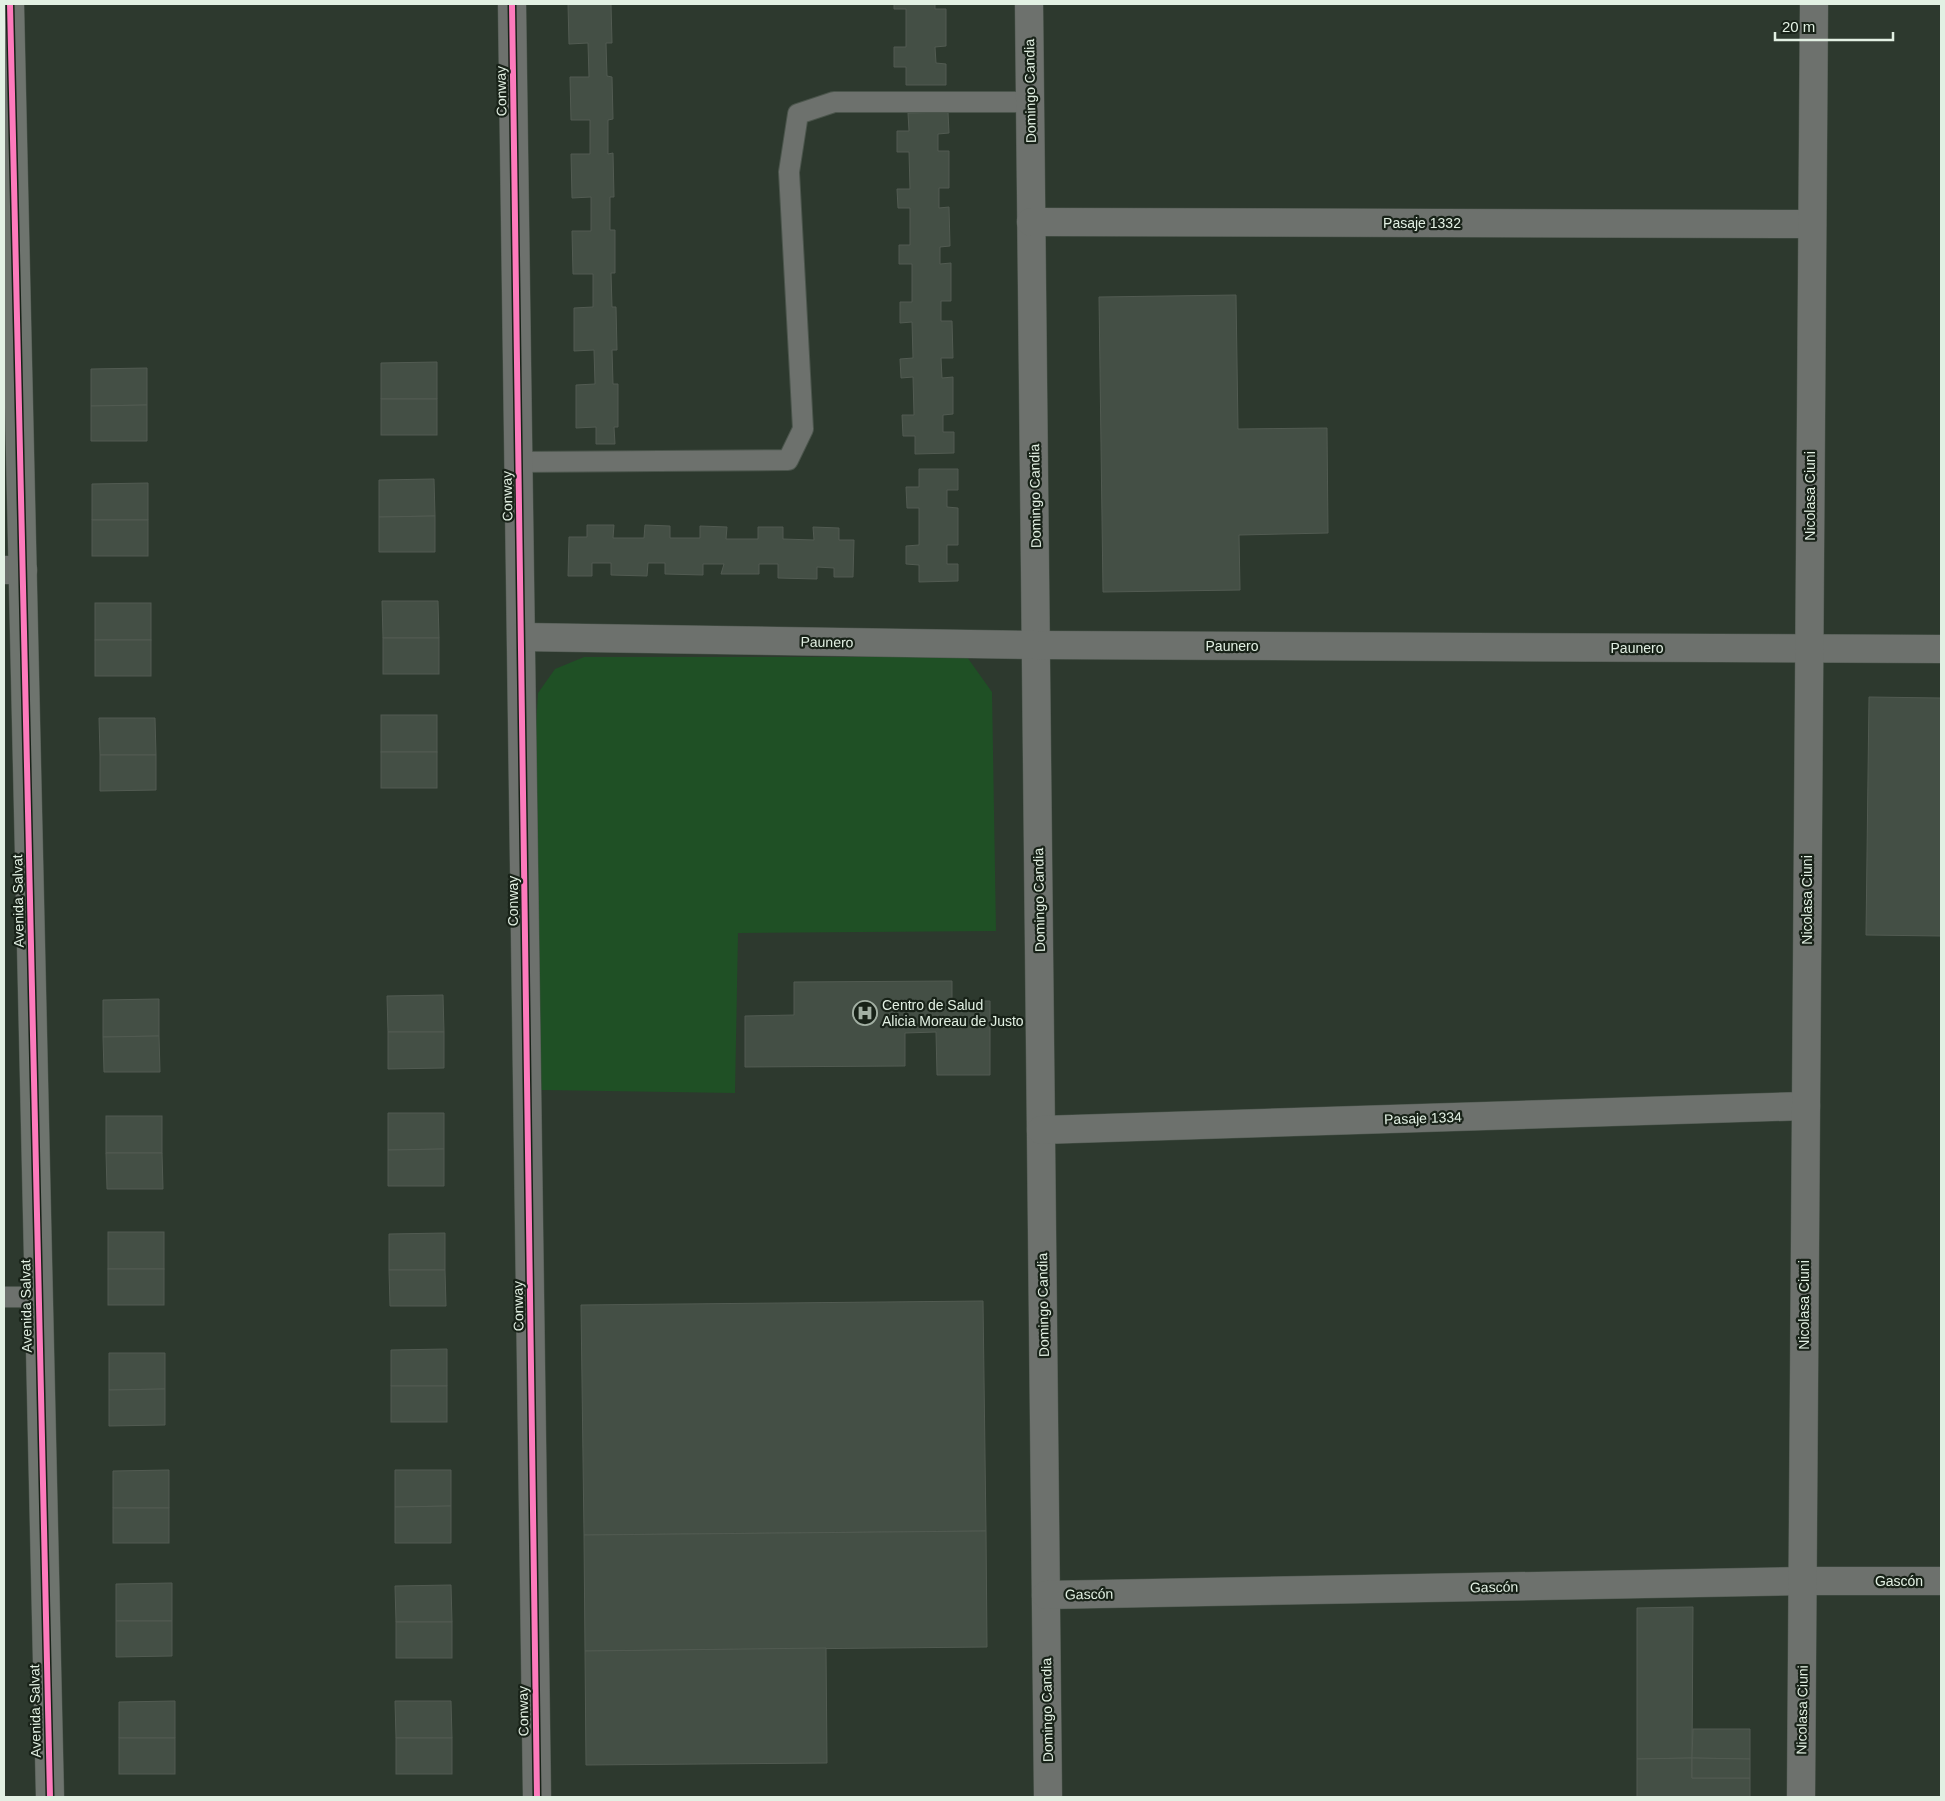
<svg xmlns="http://www.w3.org/2000/svg" width="1945" height="1801" font-family="Arial,sans-serif">
<style>
.green{fill:#1f5025}
.building{fill:#444f45;stroke:#525b52}
.lines{fill:none;stroke-linecap:round;stroke-linejoin:round}
.lane-casing{stroke:#4b554c;stroke-width:22}
.street-casing{stroke:#4b554c;stroke-width:29}
.secondary-casing{stroke:#4b554c;stroke-width:29}
.lane{stroke:#6d716d;stroke-width:20}
.street{stroke:#6d716d;stroke-width:28}
.secondary{stroke:#6e746e;stroke-width:28}
.cycleway-casing{stroke:#182218;stroke-width:9}
.cycleway{stroke:#fd7abc;stroke-width:6}
.labels{text-anchor:middle;dominant-baseline:central;stroke-width:4.5;stroke-linejoin:round;paint-order:stroke}
.street-label{font-size:14px;fill:#e2f0e3;stroke:#182218}
.poi-label{font-size:14px;fill:#e2f0e3;stroke:#182218;text-anchor:start}
</style>
<rect width="100%" height="100%" fill="#2d392e"/>
<polygon class="green" points="584,657 967,657 992,692 996,931 738,933 735,1093 541,1090 536,726 538,693 555,669"/>
<g class="building">
<polygon points="568,4 611,4 612,43 606,43 607,76 612,77 613,119 608,120 608,154 613,153 614,197 610,197 610,230 615,230 615,273 611,273 612,307 616,307 617,350 612,350 613,384 618,384 618,427 614,427 615,444 596,444 596,427 576,428 576,385 595,384 594,350 574,351 574,308 593,307 593,274 573,274 572,231 591,231 591,197 572,198 571,154 590,154 590,120 571,120 570,77 589,77 588,43 569,44"/>
<polygon points="894,4 935,4 935,9 946,9 946,46 935,47 936,63 946,64 946,85 906,85 906,67 894,67 894,47 906,47 906,9 894,9"/>
<polygon points="948,112 949,133 938,134 938,151 949,151 949,188 939,188 939,208 949,207 950,246 940,247 940,264 951,263 951,301 941,301 941,321 952,321 953,358 941,358 942,378 953,377 953,414 943,415 943,432 954,432 954,453 915,454 915,436 903,436 902,415 914,415 913,377 901,378 900,359 913,358 912,322 900,323 900,302 912,302 912,264 899,264 899,245 910,245 910,208 898,208 897,189 910,189 909,152 897,152 897,131 909,131 908,113"/>
<polygon points="1236,295 1238,429 1327,428 1328,533 1239,535 1240,590 1103,592 1099,297"/>
<polygon points="437,362 437,399 381,399 381,363"/>
<polygon points="147,368 147,405 91,406 91,369"/>
<rect x="381" y="399" width="56" height="36"/>
<polygon points="147,405 147,441 91,441 91,406"/>
<polygon points="919,469 958,469 958,490 947,490 947,507 958,508 958,545 947,545 947,564 958,564 958,581 919,582 919,565 906,564 906,546 919,545 919,508 907,508 906,487 919,487"/>
<polygon points="434,479 435,516 379,517 379,480"/>
<polygon points="148,483 148,520 92,520 92,484"/>
<polygon points="435,516 435,552 379,552 379,517"/>
<rect x="92" y="520" width="56" height="36"/>
<polygon points="587,525 614,525 613,538 644,538 645,525 670,526 670,538 700,538 700,526 727,527 726,539 758,539 758,527 783,527 783,539 814,540 813,527 839,528 839,540 854,540 853,577 834,577 834,568 817,567 817,579 778,578 778,564 759,564 759,574 721,574 724,564 703,564 703,575 665,574 665,563 648,563 647,576 611,575 611,563 592,563 592,576 568,576 569,537 587,537"/>
<polygon points="382,601 438,601 439,638 383,638"/>
<rect x="95" y="603" width="56" height="37"/>
<rect x="383" y="638" width="56" height="36"/>
<rect x="95" y="640" width="56" height="36"/>
<polygon points="1869,697 1941,698 1941,936 1866,935"/>
<rect x="381" y="715" width="56" height="37"/>
<polygon points="99,718 155,718 156,755 100,755"/>
<rect x="381" y="752" width="56" height="36"/>
<polygon points="100,755 156,755 156,790 100,791"/>
<polygon points="952,981 952,1001 990,1001 990,1075 937,1075 936,1032 905,1033 905,1066 745,1067 745,1016 794,1015 794,982"/>
<polygon points="443,995 444,1032 388,1032 387,996"/>
<polygon points="159,999 159,1036 103,1037 103,1000"/>
<polygon points="388,1032 444,1032 444,1068 388,1069"/>
<polygon points="159,1036 160,1072 104,1072 103,1037"/>
<polygon points="388,1113 444,1113 444,1149 388,1150"/>
<rect x="106" y="1116" width="56" height="37"/>
<polygon points="444,1149 444,1186 388,1186 388,1150"/>
<polygon points="106,1153 162,1153 163,1189 107,1189"/>
<rect x="108" y="1232" width="56" height="37"/>
<polygon points="445,1233 445,1270 389,1270 389,1234"/>
<rect x="108" y="1269" width="56" height="36"/>
<polygon points="389,1270 445,1270 446,1306 390,1306"/>
<polygon points="983,1301 986,1531 584,1535 581,1305"/>
<polygon points="447,1349 447,1386 391,1386 391,1350"/>
<polygon points="109,1353 165,1353 165,1389 109,1390"/>
<rect x="391" y="1386" width="56" height="36"/>
<polygon points="165,1389 165,1425 109,1426 109,1390"/>
<polygon points="169,1470 169,1508 113,1508 113,1471"/>
<polygon points="395,1470 451,1470 451,1506 395,1507"/>
<polygon points="451,1506 451,1543 395,1543 395,1507"/>
<rect x="113" y="1508" width="56" height="35"/>
<polygon points="986,1531 987,1647 585,1651 584,1535"/>
<polygon points="172,1583 172,1621 116,1621 116,1584"/>
<polygon points="451,1585 452,1622 396,1622 395,1586"/>
<polygon points="1693,1607 1692,1758 1637,1759 1637,1608"/>
<polygon points="116,1621 172,1621 172,1656 116,1657"/>
<rect x="396" y="1622" width="56" height="36"/>
<polygon points="826,1648 827,1763 586,1765 585,1651"/>
<polygon points="175,1701 175,1738 119,1738 119,1702"/>
<polygon points="395,1701 451,1701 452,1738 396,1738"/>
<polygon points="1693,1729 1750,1729 1750,1759 1692,1758"/>
<rect x="119" y="1738" width="56" height="36"/>
<rect x="396" y="1738" width="56" height="36"/>
<polygon points="1692,1758 1692,1778 1750,1778 1750,1797 1637,1797 1637,1759"/>
<polygon points="1692,1758 1750,1759 1750,1778 1692,1778"/>
</g>
<g class="lines">
<defs>
<g id="lane">
<polyline points="519,462 788,460 803,429 789,172 798,114 834,102 1030,102"/>
<polyline points="4,1297 39,1297"/>
</g>
<g id="street">
<polyline points="512,4 537,1797"/>
<polyline points="1029,4 1048,1797"/>
<polyline points="1031,222 1812,224"/>
<polyline points="4,570 23,570"/>
<polyline points="522,637 1037,645 1941,649"/>
<polyline points="1041,1130 1806,1106"/>
<polyline points="1046,1595 1803,1581 1941,1581"/>
<polyline points="1801,1797 1814,4"/>
</g>
<polyline id="secondary" points="10,4 50,1797"/>
</defs>
<use href="#lane" class="lane-casing"/>
<use href="#street" class="street-casing"/>
<use href="#secondary" class="secondary-casing"/>
<use href="#lane" class="lane"/>
<use href="#street" class="street"/>
<use href="#secondary" class="secondary"/>
<defs>
<g id="cycleway">
<polyline points="10,4 50,1797"/>
<polyline points="512,4 537,1797"/>
</g>
</defs>
<use href="#cycleway" class="cycleway-casing"/>
<use href="#cycleway" class="cycleway"/>
</g>
<defs>
<symbol id="hospital-ring" viewBox="-11 -11 22 22"><circle r="9.5" fill="#182218" stroke="#a3b0a4" stroke-width="1.5"/><path d="M-5-5h3v3.5h4V-5h3V5h-3V1.5h-4V5h-3Z" fill="#a3b0a4"/></symbol>
</defs>
<g fill-rule="evenodd">
<use href="#hospital-ring" x="851" y="999" width="28" height="28"/>
</g>
<g class="labels">
<g class="street-label">
<text transform="translate(501 91) rotate(-91)">Conway</text>
<text transform="translate(1030 91) rotate(-91)">Domingo Candia</text>
<text x="1422" y="223">Pasaje 1332</text>
<text transform="translate(507 496) rotate(-91)">Conway</text>
<text transform="translate(1035 496) rotate(-91)">Domingo Candia</text>
<text transform="translate(1810 496) rotate(-90)">Nicolasa Ciuni</text>
<text transform="translate(827 642) rotate(1)">Paunero</text>
<text x="1232" y="646">Paunero</text>
<text x="1637" y="648">Paunero</text>
<text transform="translate(1039 900) rotate(-91)">Domingo Candia</text>
<text transform="translate(1807 900) rotate(-90)">Nicolasa Ciuni</text>
<text transform="translate(18 901) rotate(-91)">Avenida Salvat</text>
<text transform="translate(513 901) rotate(-90)">Conway</text>
<text transform="translate(1423 1118) rotate(-2)">Pasaje 1334</text>
<text transform="translate(1043 1305) rotate(-91)">Domingo Candia</text>
<text transform="translate(1804 1305) rotate(-90)">Nicolasa Ciuni</text>
<text transform="translate(26 1306) rotate(-91)">Avenida Salvat</text>
<text transform="translate(518 1306) rotate(-91)">Conway</text>
<text x="1899" y="1581">Gascón</text>
<text transform="translate(1494 1587) rotate(-1)">Gascón</text>
<text transform="translate(1089 1594) rotate(-1)">Gascón</text>
<text transform="translate(1047 1710) rotate(-91)">Domingo Candia</text>
<text transform="translate(1802 1710) rotate(-89)">Nicolasa Ciuni</text>
<text transform="translate(35 1711) rotate(-91)">Avenida Salvat</text>
<text transform="translate(523 1711) rotate(-91)">Conway</text>
</g>
<g class="poi-label">
<text x="882" y="1005">Centro de Salud<tspan x="882" dy="16">Alicia Moreau de Justo</tspan></text>
</g>
</g>
<rect width="1945" height="1801" fill="none" stroke="#e2f0e3" stroke-width="10"/>
<path d="M1775 32v8h118v-8" fill="none" stroke="#e2f0e3" stroke-width="2.5"/>
<text x="1782" y="32" font-size="15" fill="#e2f0e3" stroke="#182218" stroke-width="4" paint-order="stroke">20 m</text>
</svg>
